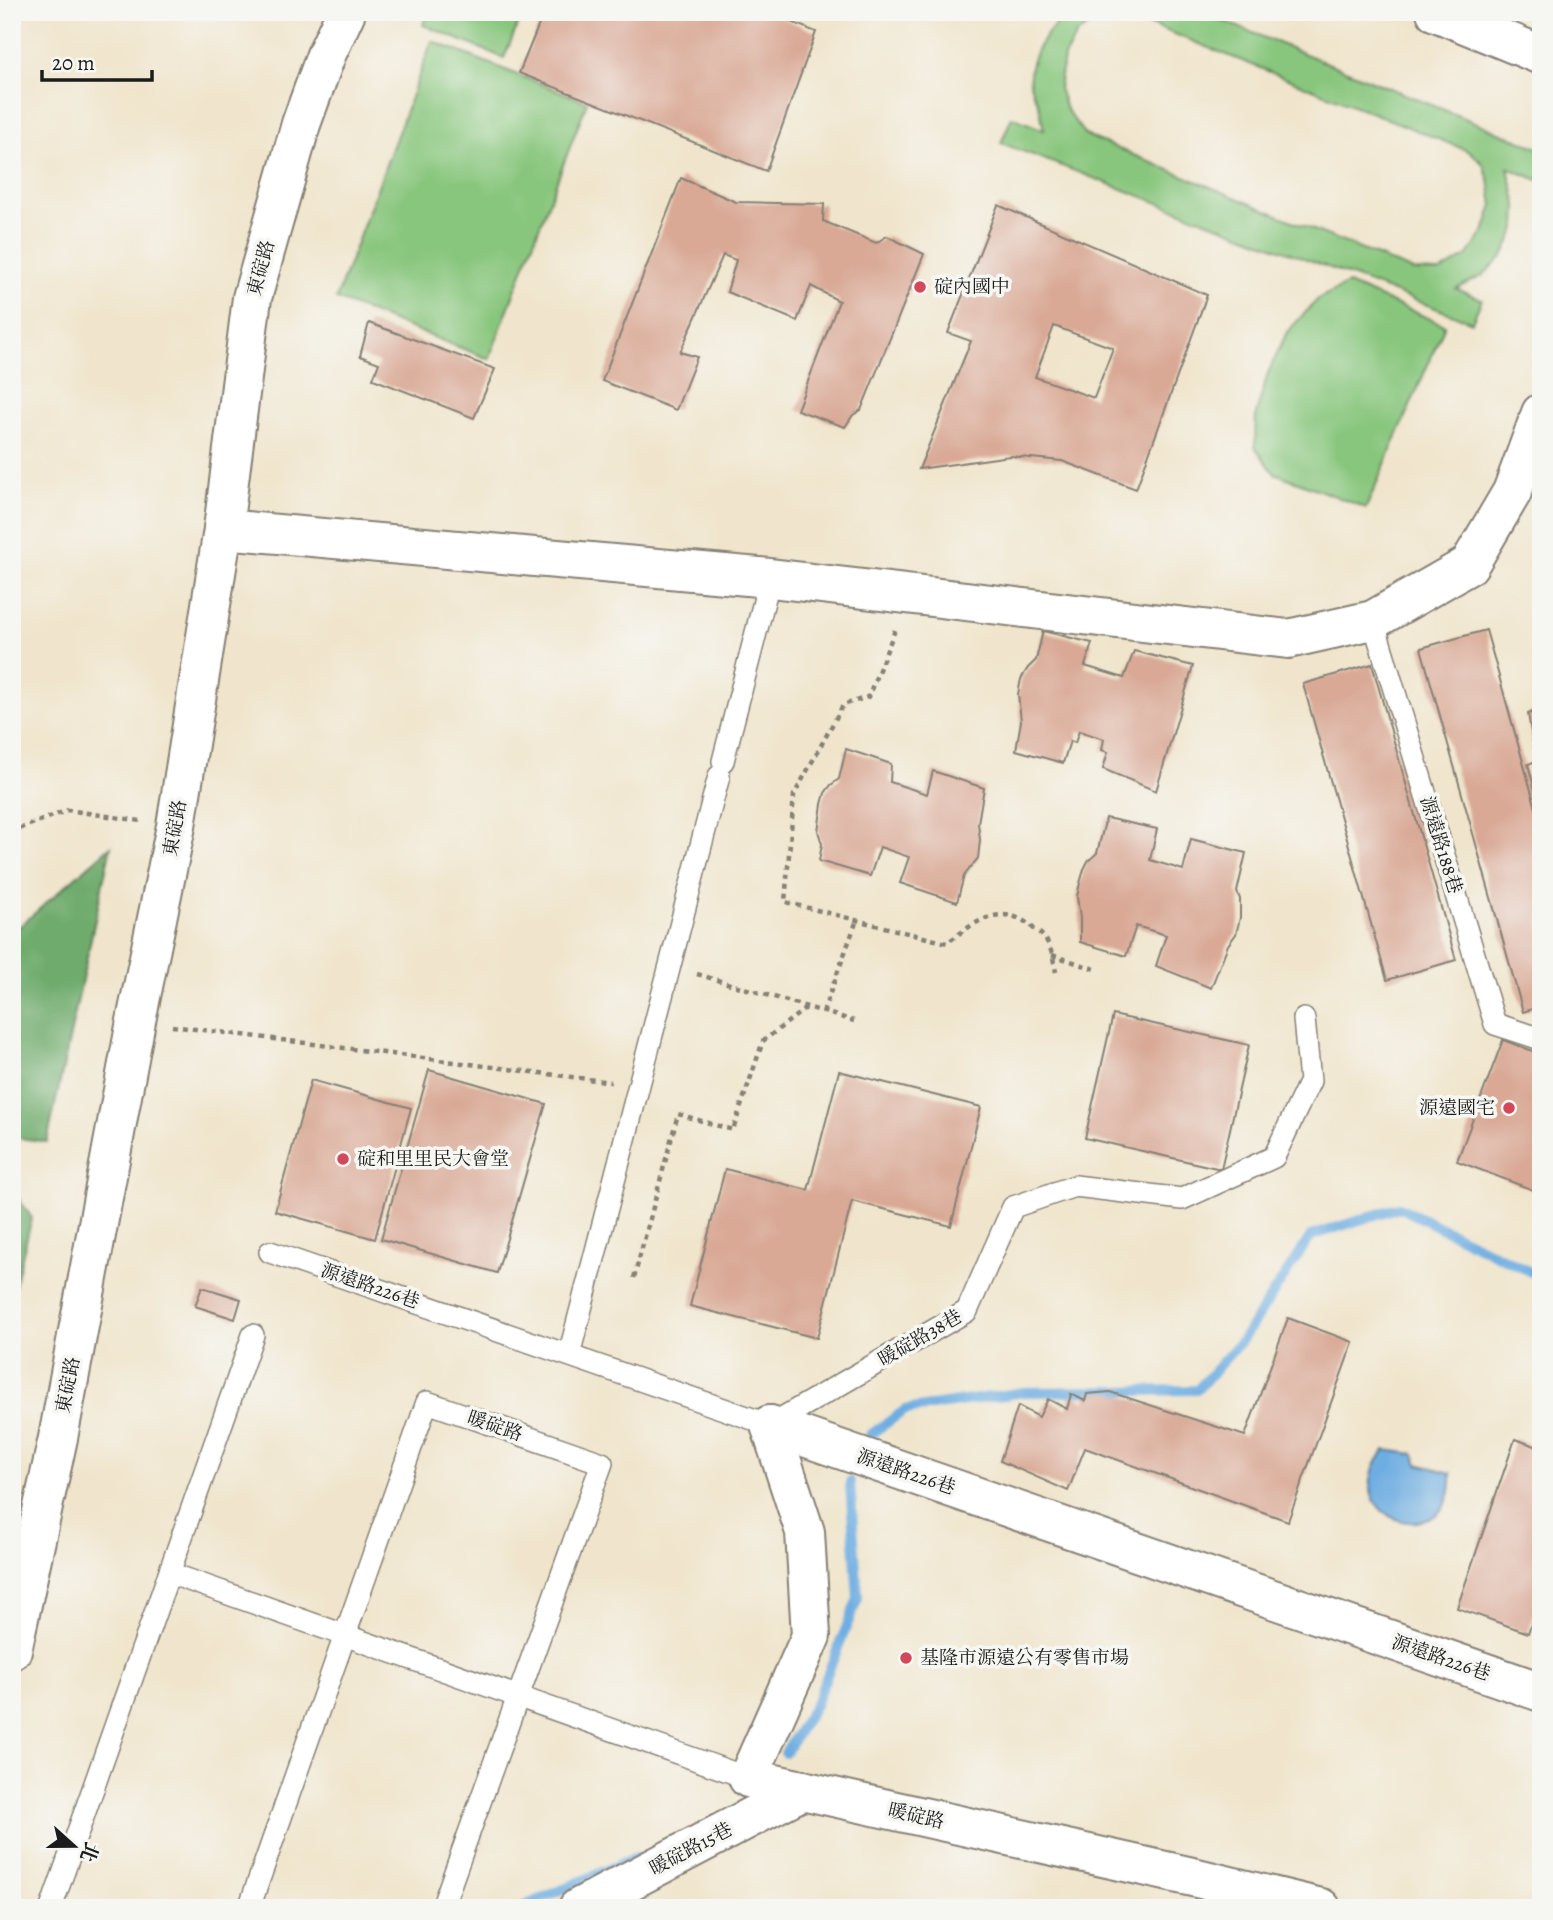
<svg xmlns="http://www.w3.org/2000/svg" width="1553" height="1920" font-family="Alegreya,'Noto Serif TC',serif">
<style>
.green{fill:#88c67d;stroke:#52714c;stroke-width:2;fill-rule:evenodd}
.forest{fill:#6eab6c;stroke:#456444;stroke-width:2}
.water{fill:#6eade1;stroke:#45647e;stroke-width:2}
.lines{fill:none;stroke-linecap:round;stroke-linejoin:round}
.stream{stroke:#6eade1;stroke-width:10}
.building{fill:#d9a995;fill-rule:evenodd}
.lane-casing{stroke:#868074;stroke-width:24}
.street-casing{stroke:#868074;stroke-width:42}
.path{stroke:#868074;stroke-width:4.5;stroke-dasharray:5 5;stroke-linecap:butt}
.lane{stroke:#fff;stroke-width:21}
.street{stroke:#fff;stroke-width:38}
.poi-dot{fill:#d1495b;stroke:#f6f6f2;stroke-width:2.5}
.labels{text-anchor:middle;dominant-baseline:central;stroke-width:7;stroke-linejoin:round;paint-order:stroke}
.street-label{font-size:19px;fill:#1c1c1c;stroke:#f6f6f2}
.poi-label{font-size:19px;fill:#1c1c1c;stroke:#f6f6f2;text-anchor:start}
</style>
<rect width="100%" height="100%" fill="#f6f6f2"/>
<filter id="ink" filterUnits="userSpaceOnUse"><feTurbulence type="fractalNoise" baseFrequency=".0143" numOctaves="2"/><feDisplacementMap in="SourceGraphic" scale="14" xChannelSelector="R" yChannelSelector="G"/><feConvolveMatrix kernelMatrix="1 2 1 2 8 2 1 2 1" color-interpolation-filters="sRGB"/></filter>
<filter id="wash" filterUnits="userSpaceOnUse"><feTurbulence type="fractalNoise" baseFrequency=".00686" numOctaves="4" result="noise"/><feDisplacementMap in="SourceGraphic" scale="28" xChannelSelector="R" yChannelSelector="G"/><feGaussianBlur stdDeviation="1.57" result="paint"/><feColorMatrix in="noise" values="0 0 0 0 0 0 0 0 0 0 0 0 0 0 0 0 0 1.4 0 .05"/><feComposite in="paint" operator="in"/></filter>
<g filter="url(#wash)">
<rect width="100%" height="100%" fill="#f0e5cc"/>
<g class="green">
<polygon points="428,12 523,12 504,58 423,25"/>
<path d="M 1069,12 L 1201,12 L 1541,149 L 1541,181 L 1508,168 L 1517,205 L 1516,229 L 1503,256 L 1482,276 L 1456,289 L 1482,299 L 1472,322 L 1001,143 L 1012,117 L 1044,130 C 1042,121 1041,111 1038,103 C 1035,96 1030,89 1030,82 C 1027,56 1050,27 1069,12 ZM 1129,16 L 1471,152 L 1483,164 L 1489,180 L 1493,205 L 1484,232 L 1467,256 L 1439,272 L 1413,271 L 1085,135 L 1066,109 L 1059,88 L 1064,57 L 1077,34 L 1096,20 Z"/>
<polygon points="432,41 587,102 489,359 336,299"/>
<polygon points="1348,284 1445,325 1366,508 1274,473 1255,447 1256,414 1268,373 1287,332 1319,298"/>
</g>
<g class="forest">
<polygon points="111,846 47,1142 13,1137 12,1139 12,933"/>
<polygon points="12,1189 32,1218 12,1297"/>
</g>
<path class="water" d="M 1385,1450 L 1414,1454 L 1418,1464 L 1451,1473 C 1456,1559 1329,1520 1385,1450 Z"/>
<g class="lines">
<g class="stream">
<polyline points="870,1435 905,1410 1024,1392 1197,1390 1242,1340 1311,1236 1399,1207 1541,1277"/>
<polyline points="785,1753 815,1705 858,1598 850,1482"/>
<polyline points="520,1908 636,1857"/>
</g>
</g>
<g id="blocks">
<g class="building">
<polygon points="544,12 768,12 816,32 766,171 519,73"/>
<polygon points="681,178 736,202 824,204 823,221 876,243 887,236 924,254 861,410 853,415 845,427 797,410 839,301 811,286 797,321 727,292 736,260 723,255 680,352 697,357 676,410 602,381"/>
<path d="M 998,205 L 1207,295 L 1136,489 L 1062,461 L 1010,456 L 919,469 L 971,341 L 948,333 ZM 1054,326 L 1113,348 L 1094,398 L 1035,377 Z"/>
<polygon points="369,323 495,369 474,418 373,379 379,363 360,356"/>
<polygon points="1486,630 1541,826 1541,1006 1523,1012 1421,648"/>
<polygon points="1043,631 1092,643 1085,666 1124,678 1134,651 1193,666 1156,791 1103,769 1108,752 1102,750 1104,739 1079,731 1075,743 1070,741 1063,763 1016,750 1021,721 1018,694 1021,679 1028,668 1036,660"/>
<polygon points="1372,664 1456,960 1387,980 1303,684"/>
<polygon points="1541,709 1541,809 1540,809 1528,764 1536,761 1528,714"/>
<polygon points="846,749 891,764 890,782 927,794 933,771 984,788 978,823 980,840 978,858 964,876 957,902 900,883 909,857 880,847 870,876 819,861 822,844 818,831 822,804 825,793 831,785 839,779"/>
<polygon points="1106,818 1157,829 1150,860 1183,870 1191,839 1246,853 1237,892 1240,899 1240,918 1236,934 1228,945 1211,988 1156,966 1166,935 1136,926 1126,956 1080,942 1080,918 1077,897 1079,887 1084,869 1088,861 1097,853"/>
<polygon points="1113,1015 1249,1045 1221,1169 1085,1138"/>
<polygon points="1503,1040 1541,1054 1541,1193 1457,1161"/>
<polygon points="429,1070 546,1104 497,1273 381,1239"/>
<polygon points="839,1071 981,1107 951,1226 852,1201 817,1338 690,1306 725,1169 808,1190"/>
<polygon points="311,1080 411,1108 375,1239 275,1211"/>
<polygon points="202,1287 241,1299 235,1319 195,1306"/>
<polygon points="1288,1318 1353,1342 1288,1521 1085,1448 1068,1491 1000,1461 1018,1406 1039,1417 1048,1399 1067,1409 1071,1394 1085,1401 1087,1394 1110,1392 1245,1436"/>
<polygon points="1515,1439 1541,1448 1541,1595 1528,1633 1457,1608"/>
</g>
</g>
</g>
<g filter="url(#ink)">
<use href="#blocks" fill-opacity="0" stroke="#868074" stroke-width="2"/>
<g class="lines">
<defs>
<g id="lane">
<polyline points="1373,620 1495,1024 1541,1039"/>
<polyline points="723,761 770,578"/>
<polyline points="270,1252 770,1425 967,1311 1013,1207 1075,1186 1182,1199 1274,1157 1310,1081 1304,1019"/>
<polyline points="569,1355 719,776"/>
<polyline points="169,1573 748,1778"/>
<polyline points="51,1908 253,1335"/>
<polyline points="249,1908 427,1402 602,1463 442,1908"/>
</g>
<g id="street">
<polyline points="1436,12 1541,55"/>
<polyline points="223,529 770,578 1288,639 1373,620 1469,565 1512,492 1541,413"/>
<polyline points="770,1425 805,1532 811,1636 748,1778 1197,1878 1321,1908"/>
<polyline points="770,1425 1541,1692"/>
<polyline points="12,1650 58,1438 136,1021 176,826 223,529 252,298 301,124 326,55 346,12"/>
<polyline points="578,1908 803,1790"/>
</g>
</defs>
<use href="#lane" class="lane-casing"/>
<use href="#street" class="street-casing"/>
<g class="path">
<path d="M 895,630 L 868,697 L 843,705 L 794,795 L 785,902 L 947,943 C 974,922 1004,900 1034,929 C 1038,932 1044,936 1046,940 C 1052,949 1054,963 1056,972"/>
<polyline points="12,835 16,830 68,810 141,821"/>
<polyline points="1052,955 1098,970"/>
<polyline points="697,974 854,1021"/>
<polyline points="823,1012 857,920"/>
<polyline points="172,1026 611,1082"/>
<polyline points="634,1278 678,1114 733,1130 763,1041 806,1008"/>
</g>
<use href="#lane" class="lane"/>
<use href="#street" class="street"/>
</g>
</g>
<g class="poi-dot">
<circle cx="920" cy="287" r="7"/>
<circle cx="1509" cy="1108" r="7"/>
<circle cx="343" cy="1159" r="7"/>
<circle cx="906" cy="1658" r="7"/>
</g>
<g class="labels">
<g class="street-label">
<text transform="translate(261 268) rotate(-75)">東碇路</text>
<text transform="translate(175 828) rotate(-80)">東碇路</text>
<text transform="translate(1441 845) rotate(73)">源遠路188巷</text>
<text transform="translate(370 1286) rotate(19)">源遠路226巷</text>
<text transform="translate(920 1338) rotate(-30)">暖碇路38巷</text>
<text transform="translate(68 1385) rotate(-79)">東碇路</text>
<text transform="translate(495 1426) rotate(19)">暖碇路</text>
<text transform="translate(906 1472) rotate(19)">源遠路226巷</text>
<text transform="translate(1441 1658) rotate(19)">源遠路226巷</text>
<text transform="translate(916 1816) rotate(13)">暖碇路</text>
<text transform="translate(691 1849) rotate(-28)">暖碇路15巷</text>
</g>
<g class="poi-label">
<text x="934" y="287">碇內國中</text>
<text x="1495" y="1108" text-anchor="end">源遠國宅</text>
<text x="357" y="1159">碇和里里民大會堂</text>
<text x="920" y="1658">基隆市源遠公有零售市場</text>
</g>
</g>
<rect width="1553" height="1920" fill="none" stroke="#f6f6f2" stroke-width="42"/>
<g transform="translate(74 1846) rotate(111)" stroke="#f6f6f2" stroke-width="5" paint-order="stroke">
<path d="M0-5L12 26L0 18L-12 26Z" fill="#1c1c1c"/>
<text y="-10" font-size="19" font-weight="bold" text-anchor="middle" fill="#1c1c1c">北</text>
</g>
<path d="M42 70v10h110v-10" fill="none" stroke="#1c1c1c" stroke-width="3.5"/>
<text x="52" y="70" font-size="21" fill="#1c1c1c" stroke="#f6f6f2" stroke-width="5" paint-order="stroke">20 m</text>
</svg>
